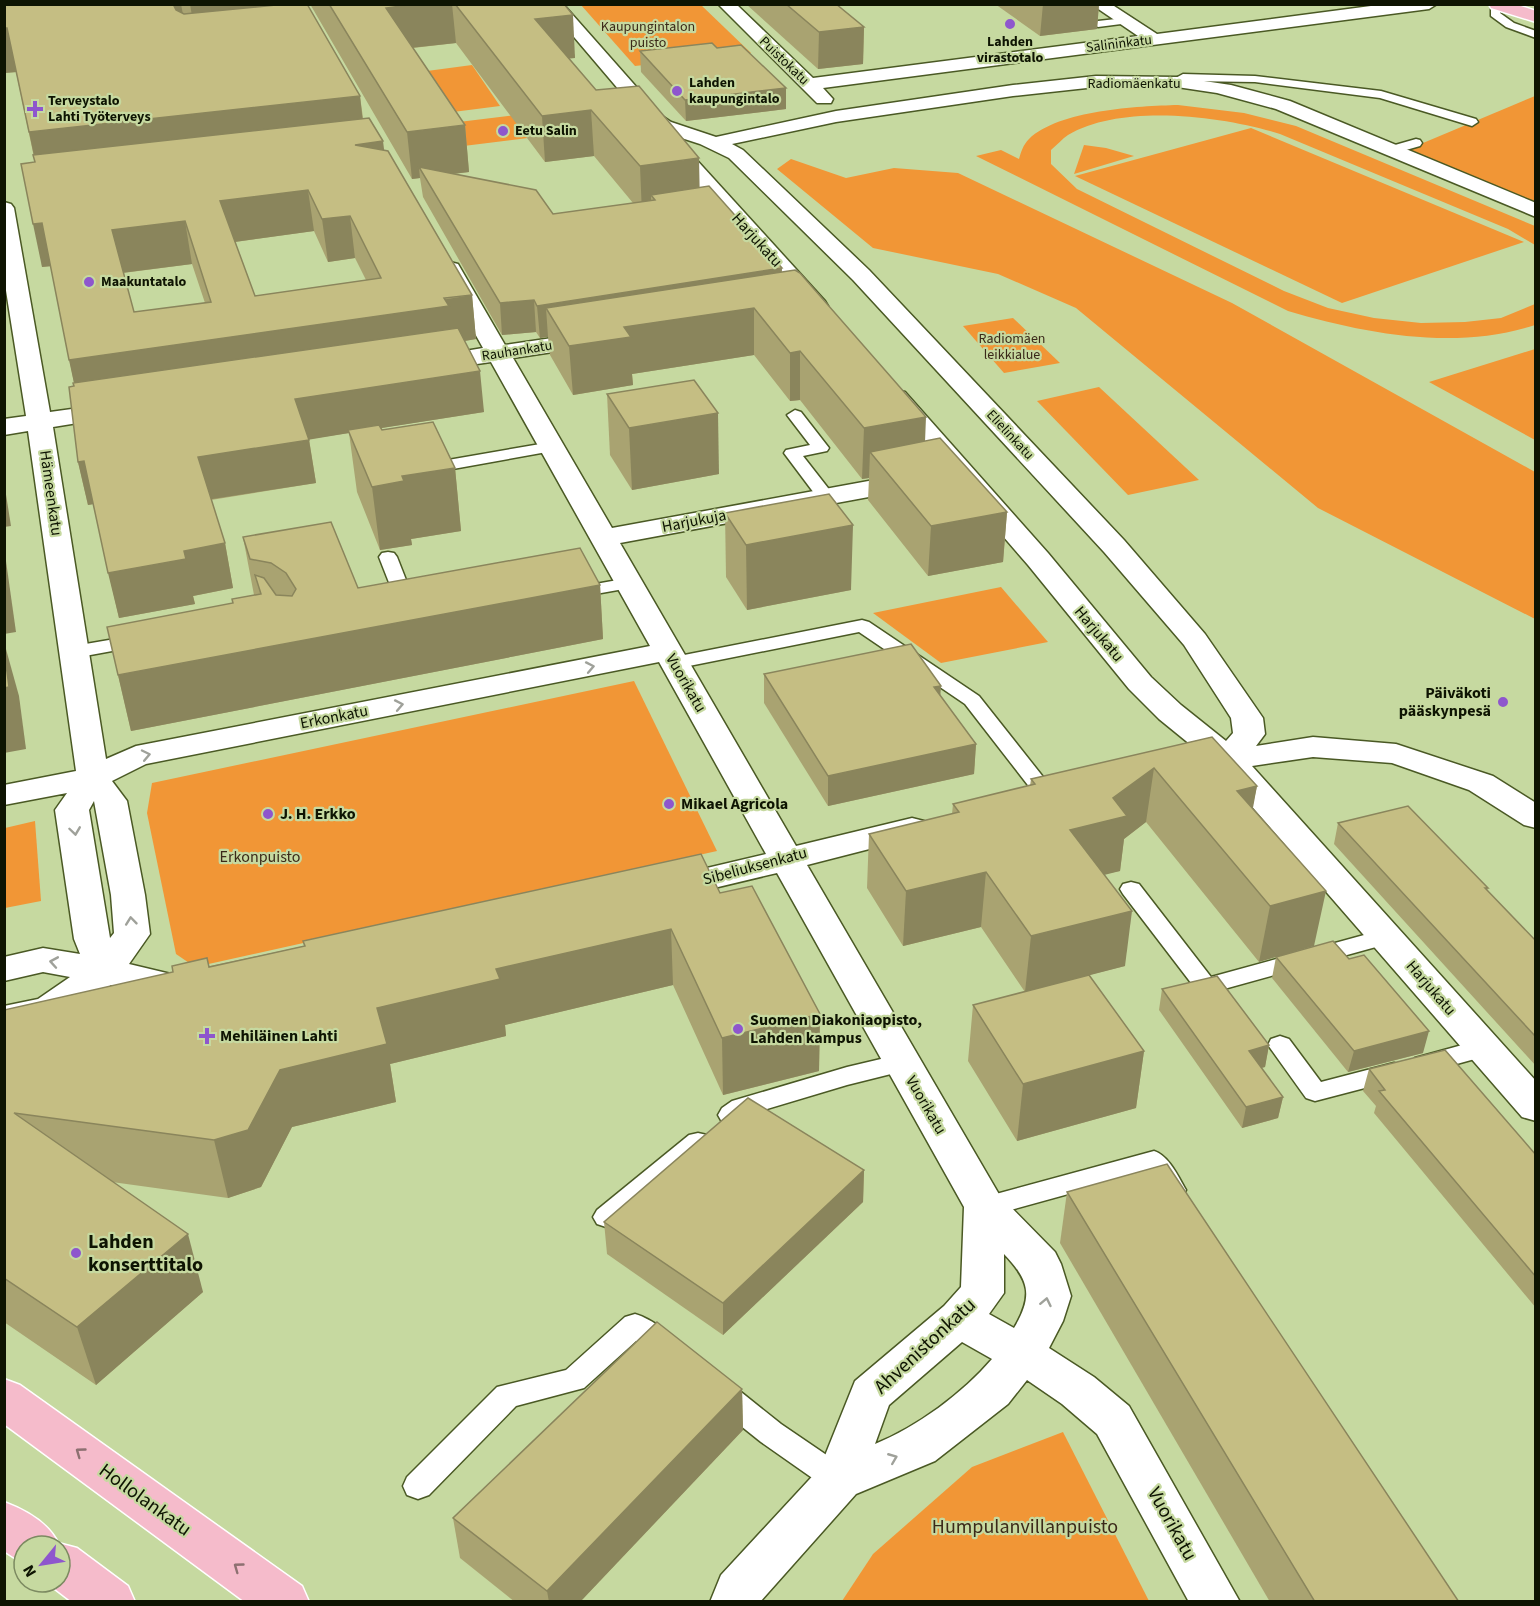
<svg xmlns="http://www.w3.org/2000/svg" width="1540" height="1606" font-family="'Source Sans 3',sans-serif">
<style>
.green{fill:#f19636}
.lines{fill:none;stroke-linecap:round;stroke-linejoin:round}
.service-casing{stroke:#4a5924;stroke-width:3}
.minor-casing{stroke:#4a5924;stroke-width:3}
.primary-casing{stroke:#fff;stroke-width:3}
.service{fill:#fff;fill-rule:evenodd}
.minor{fill:#fff;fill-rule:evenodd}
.primary{fill:#f5bbcb;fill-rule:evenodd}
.wall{fill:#a9a371;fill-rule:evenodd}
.shaded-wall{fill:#8a855c}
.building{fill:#c5be83;stroke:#8a855c;stroke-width:1.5;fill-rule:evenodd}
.oneway{stroke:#9fa19a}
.oneway2{stroke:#8d7071}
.poi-dot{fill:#8e56cd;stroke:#c6d9a0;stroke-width:2}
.labels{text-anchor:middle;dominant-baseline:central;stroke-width:4.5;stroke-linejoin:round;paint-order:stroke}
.far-park-label{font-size:14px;fill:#3b2919;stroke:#c6d9a0}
.far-poi-label{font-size:14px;font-weight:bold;fill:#0e1402;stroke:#c6d9a0;text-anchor:start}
.far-street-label{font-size:14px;fill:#0e1402;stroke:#c6d9a0}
.street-label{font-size:16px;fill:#0e1402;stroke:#c6d9a0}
.poi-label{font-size:16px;font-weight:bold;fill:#0e1402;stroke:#c6d9a0;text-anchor:start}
.park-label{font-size:16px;fill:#3b2919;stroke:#c6d9a0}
.near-poi-label{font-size:20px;font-weight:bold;fill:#0e1402;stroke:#c6d9a0;text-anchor:start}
.near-street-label{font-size:20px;fill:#0e1402;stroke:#c6d9a0}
.near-park-label{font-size:20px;fill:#3b2919;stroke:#c6d9a0}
</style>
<rect width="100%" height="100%" fill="#c6d9a0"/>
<g class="green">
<polygon points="581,5 701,5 751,53 635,66"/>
<polygon points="472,65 500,106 453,112 427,71"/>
<polygon points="1535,96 1535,210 1404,151"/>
<polygon points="613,103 632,125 407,153 393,130"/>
<path d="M 1178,105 L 1244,113 L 1296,126 L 1535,226 L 1535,245 L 1508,229 L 1280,134 C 1223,116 1122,103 1068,135 C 1062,139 1057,145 1051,150 L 1051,164 L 1077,189 L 1284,291 L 1328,308 L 1374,318 L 1421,323 L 1465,322 L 1501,318 L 1535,304 L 1535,325 C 1456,351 1366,334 1288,311 L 976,156 L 1001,150 L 1019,159 C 1021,152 1023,145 1029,139 C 1059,110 1138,106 1178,105 Z"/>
<polygon points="1251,128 1524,242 1342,303 1075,176"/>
<polygon points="1084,145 1106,148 1134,156 1074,174"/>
<polygon points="791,159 846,178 894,168 958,173 1232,303 1535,472 1535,619 1318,508 1076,308 998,274 873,248 777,169"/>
<polygon points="1013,318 1060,363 1004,373 963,326"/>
<polygon points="1535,349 1535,440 1429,382"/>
<polygon points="1099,387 1199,480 1128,495 1037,401"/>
<polygon points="1001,587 1048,642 941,663 873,613"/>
<polygon points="634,681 717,851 195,967 176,954 147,813 152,783"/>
<polygon points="35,821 41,901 5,908 5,828"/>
<polygon points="1063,1432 1149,1601 842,1601 873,1554 972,1467"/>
</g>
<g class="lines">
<defs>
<g id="service">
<polygon points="1491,4 1501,4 1500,13 1514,23 1536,31 1536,38 1506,27 1491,16"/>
<polygon points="1125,18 1130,21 1129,23 1098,27 1093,24 1098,21"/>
<polygon points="1183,74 1255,76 1381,91 1476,119 1478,122 1472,126 1380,98 1255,82 1186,81 1180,84 1172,84 1172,80"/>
<polygon points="1416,139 1420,140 1422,143 1420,146 1392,154 1386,150 1388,147"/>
<polygon points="795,410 801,412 829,448 827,451 803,456 835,497 832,501 820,501 784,453 786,450 810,445 787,415"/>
<polygon points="552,442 558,444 560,447 558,450 425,474 417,469 425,464"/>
<polygon points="388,552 394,553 397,557 417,608 415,612 401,612 399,608 379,557 382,553"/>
<polygon points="629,578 635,579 638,583 635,587 573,598 567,597 564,593 567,589 573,588"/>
<polygon points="862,620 869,622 979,696 1055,792 1058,797 1055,802 1048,803 1041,802 965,704 859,632 674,669 667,667 664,663 667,659 674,657"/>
<polygon points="138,635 145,637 147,641 145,645 74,658 67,656 64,652 67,648 74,646"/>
<polygon points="1131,882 1139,884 1211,977 1386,929 1394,932 1397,937 1394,942 1206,994 1198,992 1123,894 1120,889 1123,884"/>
<polygon points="1280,1036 1289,1039 1321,1082 1394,1063 1403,1066 1406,1072 1403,1078 1315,1101 1306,1098 1268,1045 1271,1039"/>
<polygon points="1484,1039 1493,1042 1496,1048 1493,1054 1424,1073 1415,1070 1412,1064 1415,1058"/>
<path d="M 902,1054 L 911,1057 L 914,1063 L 911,1069 L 847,1085 L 750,1114 C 740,1121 734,1125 722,1122 L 718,1115 L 722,1108 L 732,1101 L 847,1067 Z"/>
<polygon points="698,1133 707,1135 711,1142 707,1149 615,1224 606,1227 597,1224 593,1217 597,1210 689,1135"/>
<path d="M 1154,1151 C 1169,1156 1178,1176 1186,1190 L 1182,1197 C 1163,1203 1157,1187 1148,1172 L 985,1217 L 976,1214 L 972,1207 L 976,1200 L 985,1197 Z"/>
<path d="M 635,1314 C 652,1319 674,1335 682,1351 L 678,1359 C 660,1365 649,1352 636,1341 L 584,1388 L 516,1406 L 429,1495 L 418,1499 L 407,1495 L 403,1486 L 407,1477 L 497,1387 L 566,1370 L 625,1317 Z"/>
<polygon points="721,1381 731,1384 781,1424 850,1471 854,1480 850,1489 839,1493 828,1489 761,1442 711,1402 707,1393 711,1384"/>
</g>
<g id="minor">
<polygon points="546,4 563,4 662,116 671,122 716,137 836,111 1013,85 1096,76 1177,77 1231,85 1290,101 1536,203 1536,217 1276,109 1217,93 1177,87 1096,87 1013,96 836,122 732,144 743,150 869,270 1124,540 1205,634 1263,718 1265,734 1256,746 1313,737 1396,744 1493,776 1536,803 1536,828 1524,825 1469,790 1392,763 1313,757 1252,766 1536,1081 1536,1121 1522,1117 1221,771 1188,776 1177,773 1172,766 1177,759 1202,754 1159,719 1129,689 1028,565 887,402 884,397 887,392 896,390 905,392 1048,553 1151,677 1181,705 1226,741 1233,733 1231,718 1184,645 1104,552 853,280 729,158 700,144 657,130 648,124"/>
<polygon points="718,4 736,4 813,78 1138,36 1091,4 1111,4 1157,34 1386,4 1437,4 1429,9 823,88 833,99 831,103 817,103"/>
<polygon points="676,143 683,145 825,301 828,306 825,311 817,313 809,311 669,153 666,149 669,145"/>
<path d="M 4,202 L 11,204 L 14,208 L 50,412 L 115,403 L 124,405 L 127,410 L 124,415 L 115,417 L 53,427 L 106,759 L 136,746 L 650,646 L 491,362 L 428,371 L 420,369 L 416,364 L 420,359 L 428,357 L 483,348 L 439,269 L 442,264 L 450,262 L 458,264 L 505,345 L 593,332 L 601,334 L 605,339 L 601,344 L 593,346 L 513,358 L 612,528 L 912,473 L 921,475 L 925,481 L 921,487 L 912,489 L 620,543 L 796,846 L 912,818 L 924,821 L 929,828 L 924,835 L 807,865 L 1000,1196 L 1055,1252 L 1061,1264 L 1071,1296 L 1063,1321 L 1049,1348 L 1094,1377 L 1129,1406 L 1240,1602 L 1189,1602 L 1097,1434 L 1062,1404 L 1027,1380 L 1008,1404 L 935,1461 L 856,1494 L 760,1602 L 710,1602 L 721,1575 L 820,1468 L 855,1381 L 944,1306 L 961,1287 L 964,1207 L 777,873 L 668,899 L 656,896 L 651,888 L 656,880 L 766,854 L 659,662 L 146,764 L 112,781 L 127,801 L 145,895 L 150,934 L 129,964 L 196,980 L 201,989 L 196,998 L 183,1002 L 111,985 L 62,1018 L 4,1032 L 4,1006 L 38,999 L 70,977 L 43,972 L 4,981 L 4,957 L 43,948 L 80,954 L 74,939 L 55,810 L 67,793 L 4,805 L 4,785 L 76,771 L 28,431 L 4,435 L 4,419 L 26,416 L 4,278 ZM 94,801 L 111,895 L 114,933 L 110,938 L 89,810 ZM 1004,1254 C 1030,1281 1033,1296 1014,1328 L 989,1314 L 1004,1293 ZM 962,1342 L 992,1359 C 963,1393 917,1427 875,1444 L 889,1405 Z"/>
</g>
<g id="primary">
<polygon points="1489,4 1515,4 1536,11 1536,22 1491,8"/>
<polygon points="4,1379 20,1385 302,1586 309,1602 245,1602 4,1424"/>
<path d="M 4,1502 C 25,1510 48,1522 58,1543 L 77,1548 L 128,1586 L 135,1602 L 72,1602 L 46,1582 L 60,1582 L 60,1546 L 24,1546 L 24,1564 L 4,1551 Z"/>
</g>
</defs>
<use href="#service" class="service-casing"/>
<use href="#minor" class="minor-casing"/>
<use href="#primary" class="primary-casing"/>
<use href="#service" class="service"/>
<use href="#minor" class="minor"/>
<use href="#primary" class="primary"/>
</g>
<g class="wall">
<path d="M 4,4 L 307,4 L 360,96 L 363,118 L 384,150 L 472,295 L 476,339 L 465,341 L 484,412 L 381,428 L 382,430 L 455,468 L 461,531 L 411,539 L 412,545 L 380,550 L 357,492 L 349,433 L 309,439 L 316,483 L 211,500 L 225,543 L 233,588 L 193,596 L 195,604 L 119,618 L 93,504 L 88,505 L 78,462 L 74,383 L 51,266 L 42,267 L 35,162 L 16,72 L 4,73 ZM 314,231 L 328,262 L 355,258 L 366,280 L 255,296 L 235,242 ZM 192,264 L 205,303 L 134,312 L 123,273 Z"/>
<path d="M 310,4 L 564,4 L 575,58 L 569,58 L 596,90 L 700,188 L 781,272 L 925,441 L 1007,512 L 1003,562 L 928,576 L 868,500 L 869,478 L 862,479 L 800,400 L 790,401 L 754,355 L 632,374 L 633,385 L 573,395 L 550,355 L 548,337 L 540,338 L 536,332 L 502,335 L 423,197 L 420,178 L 412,179 ZM 456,43 L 545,162 L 594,156 L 633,203 L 553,214 L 453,174 L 469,172 L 465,125 L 413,48 Z"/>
<polygon points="746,4 836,4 864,27 863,64 818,69"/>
<polygon points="995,4 1099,4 1097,29 1040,36"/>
<polygon points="717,48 786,88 786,109 686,121 641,72 640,51"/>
<polygon points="607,394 719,474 632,490 610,455"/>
<polygon points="725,513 851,590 747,610 726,577"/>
<polygon points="243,537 358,588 600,585 603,639 131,731 118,675 233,604 254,595"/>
<polygon points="764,674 940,697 976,744 974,774 828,806 764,703"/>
<polygon points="1212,737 1257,786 1252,809 1326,891 1259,962 1146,822 1124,839 1120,871 1104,874 1125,966 1089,975 1144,1051 1136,1108 1017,1141 968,1061 973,1005 1025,992 981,927 903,946 867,888 869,834 952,814 953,804 1030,786 1031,779"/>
<polygon points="1338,823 1488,888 1487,891 1536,941 1536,1066 1334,844"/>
<polygon points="720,893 820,1014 819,1071 723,1095 673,985 505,1025 506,1036 390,1064 396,1102 292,1127 261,1187 228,1198 112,1182 203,1292 96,1385 4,1322 4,1010 304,946 303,941"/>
<polygon points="1276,957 1423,1053 1348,1072 1272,978"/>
<polygon points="1162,989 1269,1045 1265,1067 1261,1068 1283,1097 1278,1118 1242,1128 1159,1010"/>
<polygon points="1369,1069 1536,1155 1536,1308 1374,1113 1376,1106 1363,1091"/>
<polygon points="864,1170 863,1202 723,1335 607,1254 604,1222"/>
<polygon points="1067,1192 1459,1602 1270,1602 1060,1243"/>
<polygon points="742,1389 743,1430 580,1602 515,1602 460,1558 453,1518"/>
</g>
<g class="shaded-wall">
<polygon points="4,4 181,4 186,31"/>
<polygon points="190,4 302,4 197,46"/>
<polygon points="415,4 452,4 456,43 391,50 386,8"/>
<polygon points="1043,4 1099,4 1097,29 1040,36"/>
<polygon points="573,15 575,58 538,62 535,19"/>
<polygon points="864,27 863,64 818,69 819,32"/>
<polygon points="4,28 7,28 17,72 4,73"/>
<polygon points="786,88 786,109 686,121 685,100"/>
<polygon points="360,96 365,142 39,180 29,132"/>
<polygon points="591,110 594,156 545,162 542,116"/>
<polygon points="465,125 469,172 425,177 419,167 420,178 412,179 407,132"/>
<polygon points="383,141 388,182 355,145"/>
<polygon points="699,158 700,206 655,200 651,195 651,213 642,214 640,166"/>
<polygon points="308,190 314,231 227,243 220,201"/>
<polygon points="350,216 355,258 328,262 322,219"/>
<polygon points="185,221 192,264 121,273 112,230"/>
<polygon points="42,223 52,266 42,267 33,224"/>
<polygon points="782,268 781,300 546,308 548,337 540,338 537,306"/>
<polygon points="472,295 476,339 79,406 69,360"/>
<polygon points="534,300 536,332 502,335 500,303"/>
<polygon points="754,308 754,355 632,374 633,385 573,395 569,346 624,327"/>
<polygon points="800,351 800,400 790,401 790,353"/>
<polygon points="480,371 484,412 350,433 348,430 349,433 301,441 295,399"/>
<polygon points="718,413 719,474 632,490 629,428"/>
<polygon points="926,417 924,467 870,452 869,478 862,479 864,428"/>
<polygon points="309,440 316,483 206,500 198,457"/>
<polygon points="84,461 94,504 88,505 78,462"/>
<polygon points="455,468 461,531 411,539 412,545 380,550 372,487 402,476"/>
<polygon points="4,482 11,526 4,527"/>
<polygon points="1007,512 1003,562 928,576 931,526"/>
<polygon points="853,525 851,590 747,610 746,545"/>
<polygon points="225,543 233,588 193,596 195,604 119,618 108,573 184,551"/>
<polygon points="4,547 16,632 4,634"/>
<polygon points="600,585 603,639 131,731 118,675"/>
<polygon points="4,642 19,696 26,749 4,753"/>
<polygon points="941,686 939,715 934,687"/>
<polygon points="976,744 974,774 828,806 828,776"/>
<polygon points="1154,768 1146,822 1124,839 1120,871 1064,885 1070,830"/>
<polygon points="1257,786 1247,840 1237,791"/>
<polygon points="986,872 981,927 903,946 906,891"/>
<polygon points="1326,891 1314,946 1259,962 1270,906"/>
<polygon points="1132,911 1125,966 1025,992 1031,936"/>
<polygon points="671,929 673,985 505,1025 506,1036 390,1064 396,1102 292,1127 261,1187 228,1198 214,1140 280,1070 377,1008 496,969"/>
<polygon points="820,1014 819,1071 723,1095 722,1038"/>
<polygon points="1429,1031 1423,1053 1348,1072 1354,1051"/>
<polygon points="1269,1045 1265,1067 1245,1072 1249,1051"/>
<polygon points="1144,1051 1136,1108 1017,1141 1023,1084"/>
<polygon points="1283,1097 1278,1118 1242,1128 1246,1107"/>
<polygon points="864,1170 863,1202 723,1335 723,1303"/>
<polygon points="188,1234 203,1292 96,1385 77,1327"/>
<polygon points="742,1389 743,1430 580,1602 549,1602 547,1591"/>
</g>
<g class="building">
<polygon points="4,4 173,4 176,10 184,14 286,4 307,4 360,96 29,132 7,28 4,28"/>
<polygon points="329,4 415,4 386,8 465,125 407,132"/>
<polygon points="455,4 564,4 573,15 535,19 596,90 639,86 699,158 640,166 591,110 542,116"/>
<polygon points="786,4 836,4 864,27 819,32"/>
<polygon points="712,43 717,48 741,45 786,88 685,100 640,51"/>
<path d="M 369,118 L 383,141 L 355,145 L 388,151 L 472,295 L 444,298 L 449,306 L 69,360 L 42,223 L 33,224 L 21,164 L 35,162 L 33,155 ZM 308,190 L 322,219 L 350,216 L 381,278 L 255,296 L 220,201 ZM 185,221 L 211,302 L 134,312 L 112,230 Z"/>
<polygon points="419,167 536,190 553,214 655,200 651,195 709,186 782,268 537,306 534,300 500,303"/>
<polygon points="795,270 800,273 926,417 864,428 800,351 790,353 754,308 624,327 631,337 569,346 546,308"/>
<polygon points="458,328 480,371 295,399 309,440 198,457 225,543 184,551 186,559 108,573 84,461 78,462 69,387 74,386 73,383"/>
<polygon points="694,380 718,413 629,428 607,394"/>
<polygon points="433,422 455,468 402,476 404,481 372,487 348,430 379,425 382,430"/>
<polygon points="940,438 1007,512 931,526 870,452"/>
<polygon points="829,494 853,525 746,545 725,513"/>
<polygon points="331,522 358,588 580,548 600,585 118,675 107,627 233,603 232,599 261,594 255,575 264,578 276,595 292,596 296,589 286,573 271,563 250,559 243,537"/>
<polygon points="911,644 941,686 934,687 976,744 828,776 764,674"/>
<polygon points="4,650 9,687 4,688"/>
<polygon points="1212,737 1257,786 1237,791 1326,891 1270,906 1154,768 1113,798 1127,816 1070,830 1132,911 1031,936 986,872 906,891 869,834 959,812 953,804 1035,784 1031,779"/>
<polygon points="1408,806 1488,888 1485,888 1536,941 1536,1037 1338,823"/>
<polygon points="701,854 720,893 752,886 820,1014 722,1038 671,929 496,969 500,979 377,1008 387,1044 280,1070 248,1130 214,1140 14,1113 188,1234 77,1327 4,1278 4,1010 173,972 172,966 207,958 209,967 305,946 303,941"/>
<polygon points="1333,941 1349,959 1364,955 1429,1031 1354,1051 1276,957"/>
<polygon points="1089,975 1144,1051 1023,1084 973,1005"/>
<polygon points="1217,976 1269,1045 1249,1051 1283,1097 1246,1107 1162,989"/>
<polygon points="1445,1050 1536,1155 1536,1277 1379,1091 1385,1090 1369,1069"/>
<polygon points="748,1098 864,1170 723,1303 604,1222"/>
<polygon points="1167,1164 1459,1602 1315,1602 1067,1192"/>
<polygon points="657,1322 742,1389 547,1591 453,1518"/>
</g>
<defs><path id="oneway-chevron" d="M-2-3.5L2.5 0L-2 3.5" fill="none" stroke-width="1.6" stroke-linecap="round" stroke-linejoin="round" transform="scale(1.5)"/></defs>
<g class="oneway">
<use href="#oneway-chevron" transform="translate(590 667) rotate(-11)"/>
<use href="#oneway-chevron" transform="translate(399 705) rotate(-11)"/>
<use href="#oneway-chevron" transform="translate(146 755) rotate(-12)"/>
<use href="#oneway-chevron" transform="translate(75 831) rotate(82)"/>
<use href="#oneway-chevron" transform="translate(131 921) rotate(-96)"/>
<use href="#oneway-chevron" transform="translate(54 962) rotate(-170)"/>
<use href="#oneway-chevron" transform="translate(1046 1302) rotate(-78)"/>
<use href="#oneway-chevron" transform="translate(893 1458) rotate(-22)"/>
</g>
<g class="oneway2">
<use href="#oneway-chevron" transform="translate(80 1452) rotate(-144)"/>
<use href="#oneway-chevron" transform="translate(238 1567) rotate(-144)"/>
</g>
<g class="poi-dot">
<circle cx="1010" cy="24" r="6"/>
<circle cx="677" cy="91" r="6"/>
<path d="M32 100h6v6h6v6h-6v6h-6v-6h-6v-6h6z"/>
<circle cx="503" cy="131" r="6"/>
<circle cx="89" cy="282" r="6"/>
<circle cx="1503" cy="702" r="6"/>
<circle cx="669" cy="804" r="6"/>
<circle cx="268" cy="814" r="6"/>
<circle cx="738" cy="1029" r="6"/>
<path d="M204 1027h6v6h6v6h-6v6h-6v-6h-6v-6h6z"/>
<circle cx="76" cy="1253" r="6"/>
</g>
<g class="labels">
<g class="far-park-label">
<text x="648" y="27">Kaupungintalon<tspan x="648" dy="16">puisto</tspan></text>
<text x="1012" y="339">Radiomäen<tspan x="1012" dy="16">leikkialue</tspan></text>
</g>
<g class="far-poi-label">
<text x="1010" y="42" text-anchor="middle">Lahden<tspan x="1010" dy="16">virastotalo</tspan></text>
<text x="689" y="83">Lahden<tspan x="689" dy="16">kaupungintalo</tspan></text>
<text x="48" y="101">Terveystalo<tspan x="48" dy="16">Lahti Työterveys</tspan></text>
<text x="515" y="131">Eetu Salin</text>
<text x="101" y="282">Maakuntatalo</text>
</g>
<g class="far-street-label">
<text transform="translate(1119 44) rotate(-7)">Salininkatu</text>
<text transform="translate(784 61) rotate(44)">Puistokatu</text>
<text x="1134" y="84">Radiomäenkatu</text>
<text transform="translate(517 351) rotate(-9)">Rauhankatu</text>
<text transform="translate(1010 435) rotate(47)">Elielinkatu</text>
</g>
<g class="street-label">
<text transform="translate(757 240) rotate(48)">Harjukatu</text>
<text transform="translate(51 493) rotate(82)">Hämeenkatu</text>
<text transform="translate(694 521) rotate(-11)">Harjukuja</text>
<text transform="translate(1099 634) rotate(50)">Harjukatu</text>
<text transform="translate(686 683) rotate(60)">Vuorikatu</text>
<text transform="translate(334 717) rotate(-11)">Erkonkatu</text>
<text transform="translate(755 866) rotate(-15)">Sibeliuksenkatu</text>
<text transform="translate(1431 988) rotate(49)">Harjukatu</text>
<text transform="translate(926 1105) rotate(60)">Vuorikatu</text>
</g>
<g class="poi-label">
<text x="1491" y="693" text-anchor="end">Päiväkoti<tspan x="1491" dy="18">pääskynpesä</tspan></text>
<text x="681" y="804">Mikael Agricola</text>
<text x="280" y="814">J. H. Erkko</text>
<text x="750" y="1020">Suomen Diakoniaopisto,<tspan x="750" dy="18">Lahden kampus</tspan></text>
<text x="220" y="1036">Mehiläinen Lahti</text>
</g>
<g class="park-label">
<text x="260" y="857">Erkonpuisto</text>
</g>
<g class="near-poi-label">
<text x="88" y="1242">Lahden<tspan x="88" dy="23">konserttitalo</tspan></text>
</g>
<g class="near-street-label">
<text transform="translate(925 1346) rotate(-43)">Ahvenistonkatu</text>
<text transform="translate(145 1500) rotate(36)">Hollolankatu</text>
<text transform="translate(1172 1524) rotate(61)">Vuorikatu</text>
</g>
<g class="near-park-label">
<text x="1025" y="1527">Humpulanvillanpuisto</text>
</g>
</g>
<rect width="1540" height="1606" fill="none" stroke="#0e1402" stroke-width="12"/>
<g transform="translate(42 1564) rotate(240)"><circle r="28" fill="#c6d9a0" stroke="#7c8a61" stroke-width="1.5"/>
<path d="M0-4.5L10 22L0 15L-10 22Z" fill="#8e56cd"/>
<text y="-9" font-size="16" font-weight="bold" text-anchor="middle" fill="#0e1402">N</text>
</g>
</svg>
